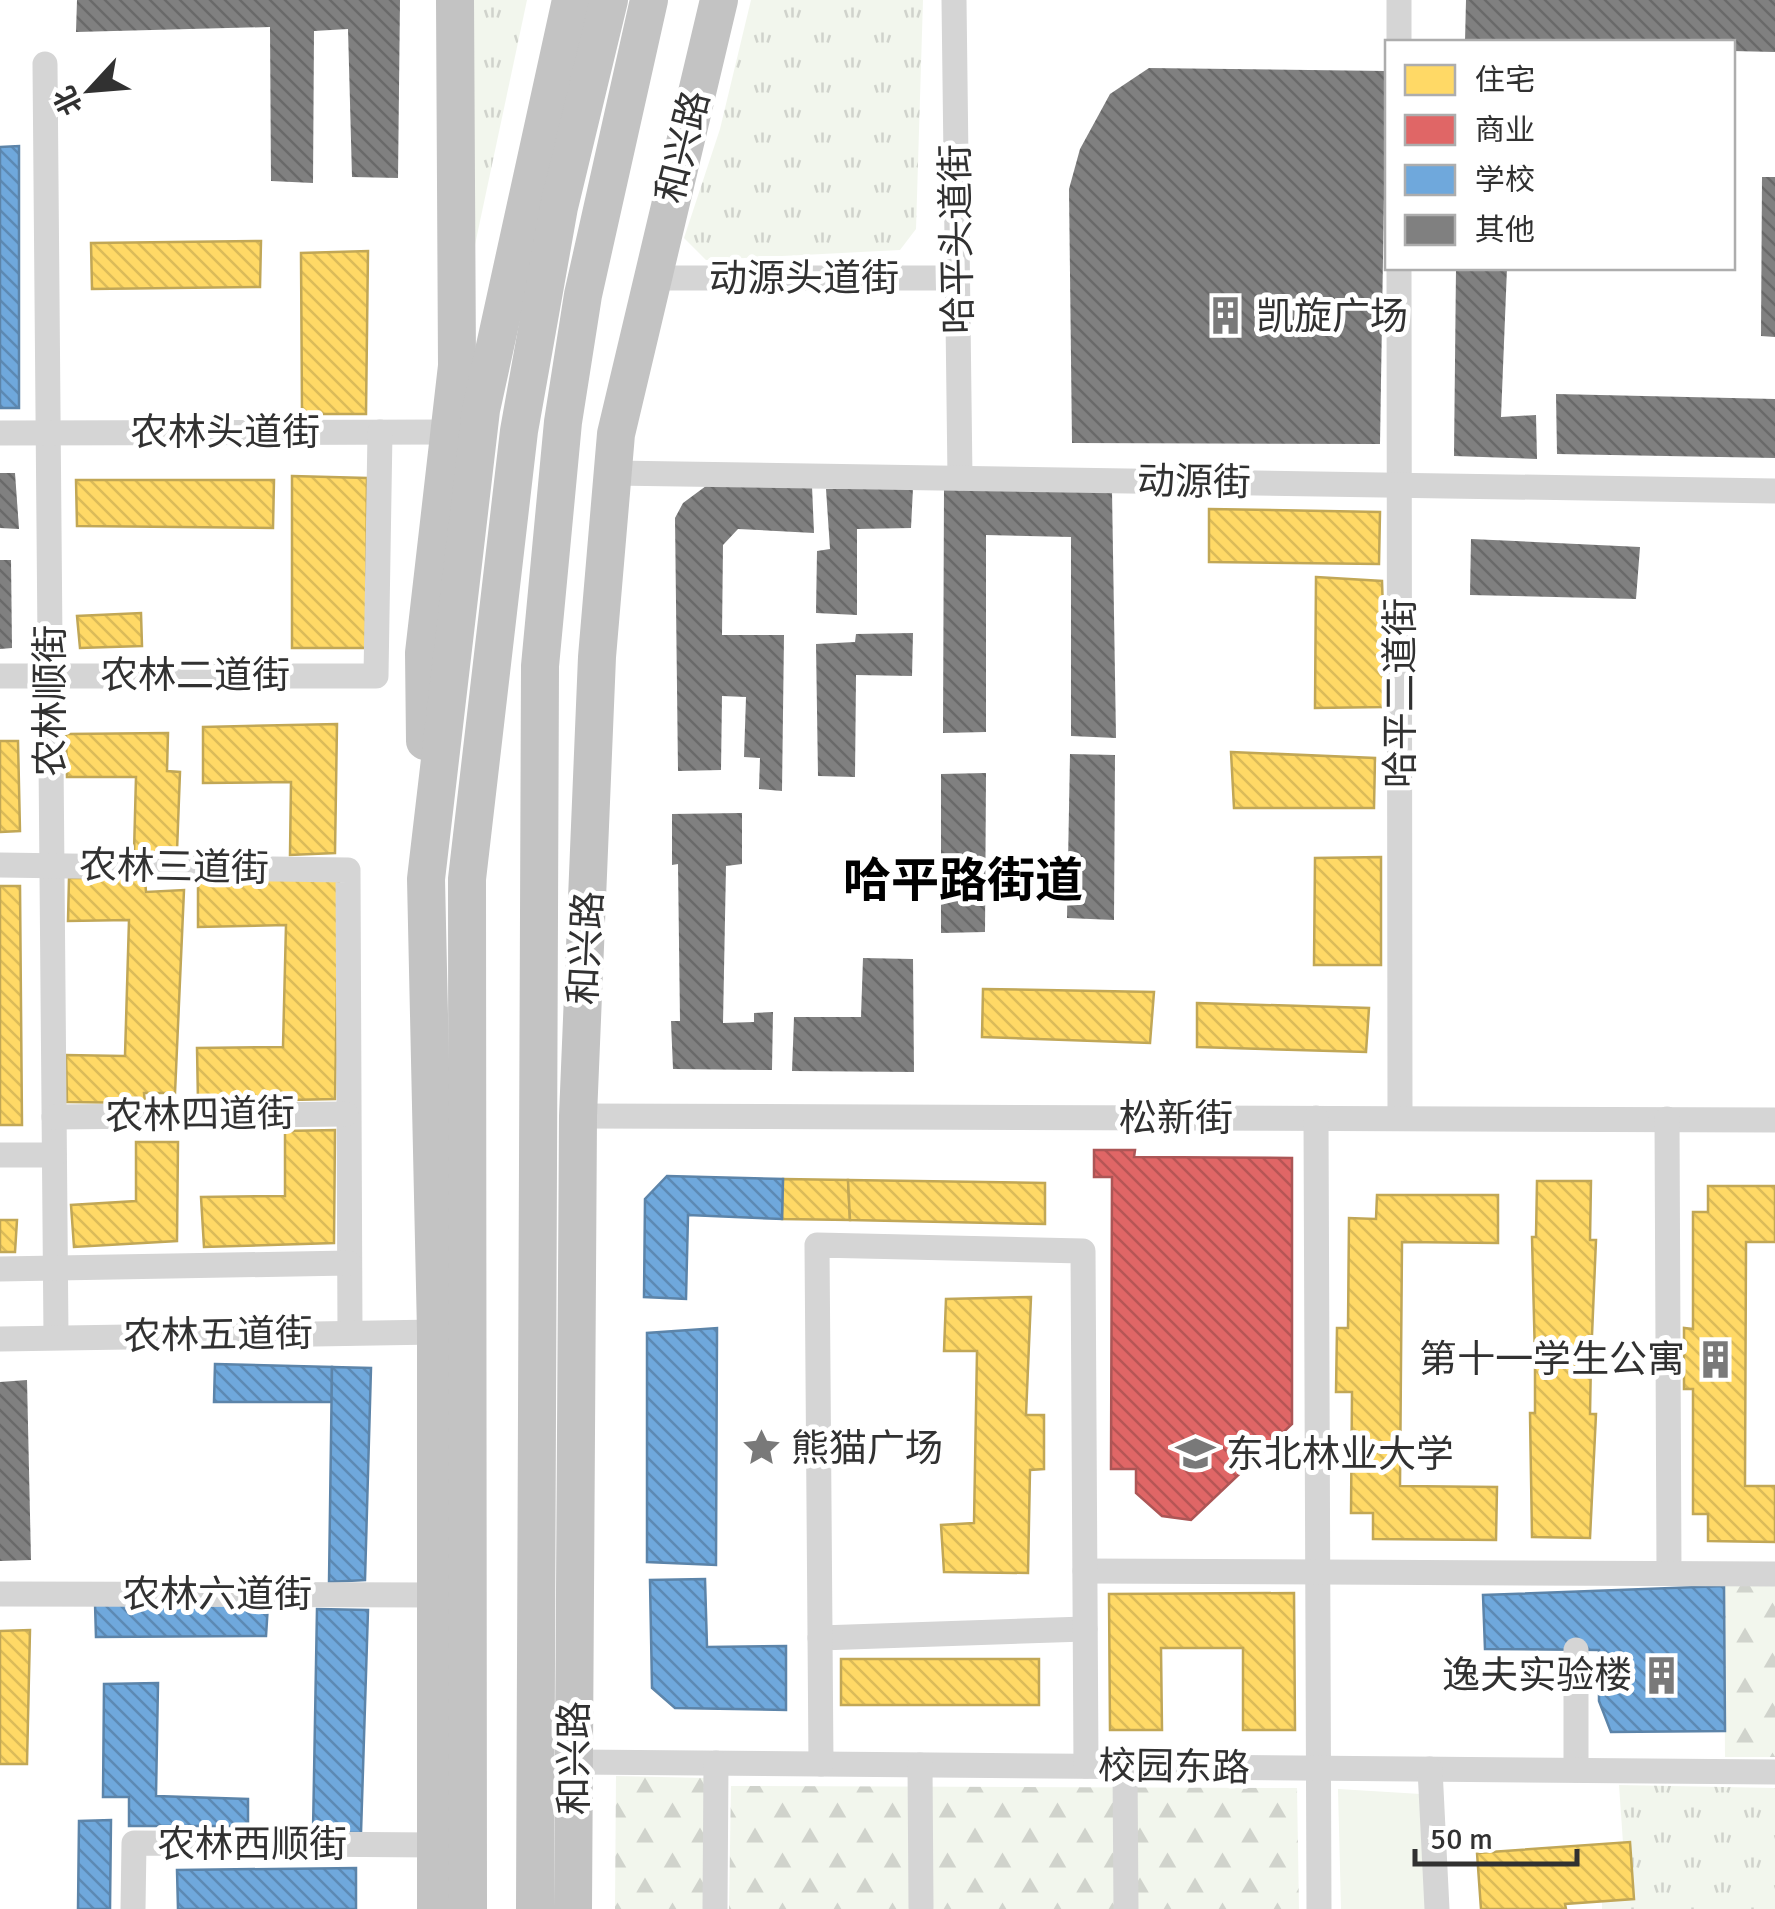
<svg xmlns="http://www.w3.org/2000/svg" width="1775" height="1909" font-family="Signika,'Noto Sans SC',sans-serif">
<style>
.grass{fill:#f2f6ed}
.forest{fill:url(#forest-firs)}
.park{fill:url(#park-tufts)}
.homes{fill:url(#homes-back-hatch);stroke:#c1a756;stroke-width:2.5}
.shops{fill:url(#shops-back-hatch);stroke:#ac5656;stroke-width:2.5}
.schools{fill:url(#schools-back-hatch);stroke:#5c84a9;stroke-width:2.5}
.building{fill:url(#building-back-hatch)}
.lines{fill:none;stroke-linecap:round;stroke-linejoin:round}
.minor{stroke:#d5d5d5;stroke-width:25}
.highway{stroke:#c3c3c3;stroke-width:38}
.labels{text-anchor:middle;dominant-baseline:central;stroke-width:10;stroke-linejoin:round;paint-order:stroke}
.street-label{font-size:38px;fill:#313131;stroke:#fff}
.poi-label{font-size:38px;fill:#313131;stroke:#fff;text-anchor:start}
.district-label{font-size:48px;font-weight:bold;fill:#000;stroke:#fff}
</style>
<defs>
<pattern id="forest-firs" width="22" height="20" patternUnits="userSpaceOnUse" patternTransform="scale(2.5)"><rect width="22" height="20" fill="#f2f6ed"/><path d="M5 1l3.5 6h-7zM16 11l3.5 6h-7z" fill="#d0d3cc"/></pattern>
<pattern id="park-tufts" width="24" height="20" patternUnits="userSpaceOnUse" patternTransform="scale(2.5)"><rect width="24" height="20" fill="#f2f6ed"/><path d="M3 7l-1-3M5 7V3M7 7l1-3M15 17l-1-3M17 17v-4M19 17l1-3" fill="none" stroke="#d0d3cc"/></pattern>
<pattern id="homes-back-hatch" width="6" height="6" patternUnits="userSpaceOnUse" patternTransform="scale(2.5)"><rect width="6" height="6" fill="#ffd966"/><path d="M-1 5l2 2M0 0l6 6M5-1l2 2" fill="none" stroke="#dbbb59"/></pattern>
<pattern id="shops-back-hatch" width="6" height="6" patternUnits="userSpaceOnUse" patternTransform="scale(2.5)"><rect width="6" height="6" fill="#e06666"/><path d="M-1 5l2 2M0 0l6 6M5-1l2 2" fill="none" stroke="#b65555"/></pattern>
<pattern id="schools-back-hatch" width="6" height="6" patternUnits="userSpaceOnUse" patternTransform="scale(2.5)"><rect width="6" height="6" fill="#6fa8dc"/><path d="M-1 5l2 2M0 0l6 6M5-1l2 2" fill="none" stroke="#5c89b3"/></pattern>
<pattern id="building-back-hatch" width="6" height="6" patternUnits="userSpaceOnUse" patternTransform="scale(2.5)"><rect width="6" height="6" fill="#808080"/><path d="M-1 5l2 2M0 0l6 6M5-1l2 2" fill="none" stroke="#696969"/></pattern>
</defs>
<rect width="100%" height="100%" fill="#fff"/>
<polygon class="grass" points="1338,1789 1421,1794 1428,1909 1341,1909"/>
<g class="forest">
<polygon points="1724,1579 1775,1579 1775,1757 1725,1757"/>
<polygon points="616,1776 707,1778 707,1909 615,1909"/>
<polygon points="731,1786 1297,1788 1299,1909 729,1909"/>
</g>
<g class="park">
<polygon points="456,0 527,0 459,320"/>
<polygon points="751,0 923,0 916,229 900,250 706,260 684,238 720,129"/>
<polygon points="1619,1785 1775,1788 1775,1909 1602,1909 1602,1902 1634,1899 1630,1843 1623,1843"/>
</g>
<g class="homes">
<polygon points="261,241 260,287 92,289 91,243"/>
<polygon points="368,251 366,414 302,414 301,253"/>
<polygon points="292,476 367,478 366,648 292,648"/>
<polygon points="76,480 274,480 273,528 77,526"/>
<polygon points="1209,509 1380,512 1379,564 1209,562"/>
<polygon points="1316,577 1382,581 1386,707 1315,708"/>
<polygon points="141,613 142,646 80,648 77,616"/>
<polygon points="337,724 335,853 290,855 291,782 203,783 203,727"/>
<polygon points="168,733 167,771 180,772 177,851 134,853 136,777 67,777 66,734"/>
<polygon points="0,741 18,741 20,831 0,832"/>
<polygon points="1231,752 1375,758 1374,808 1234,808"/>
<polygon points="1381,857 1381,965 1314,965 1315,858"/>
<polygon points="69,878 145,878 146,892 184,890 175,1093 144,1093 145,1103 67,1102 66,1055 125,1056 129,920 68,921"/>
<polygon points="339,879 335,1099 198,1102 197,1048 283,1047 286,925 198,927 198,880"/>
<polygon points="0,886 20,886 22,1125 0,1125"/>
<polygon points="983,989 1154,992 1150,1043 982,1037"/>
<polygon points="1197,1003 1369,1008 1366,1052 1197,1047"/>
<polygon points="335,1130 334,1243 204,1247 201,1197 285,1196 285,1131"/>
<polygon points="136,1142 178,1142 177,1241 74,1247 71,1205 136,1201"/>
<polygon points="783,1179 848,1180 850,1220 782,1219"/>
<polygon points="848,1180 1045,1183 1045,1224 850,1220"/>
<polygon points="1537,1181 1591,1181 1590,1240 1596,1240 1591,1359 1535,1359 1532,1237 1536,1237"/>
<polygon points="1708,1186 1775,1186 1775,1242 1746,1242 1745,1486 1775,1486 1775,1542 1708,1541 1708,1514 1693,1514 1693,1389 1684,1389 1684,1328 1693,1329 1693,1212 1708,1212"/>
<polygon points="1377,1195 1498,1195 1498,1243 1402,1242 1400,1486 1497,1487 1496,1540 1373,1539 1373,1513 1351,1513 1352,1392 1336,1392 1337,1328 1348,1328 1349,1218 1376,1219"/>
<polygon points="0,1220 17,1220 15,1252 0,1252"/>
<polygon points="1031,1297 1026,1415 1044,1415 1044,1469 1030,1470 1028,1573 944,1572 941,1525 974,1523 977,1351 944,1351 946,1299"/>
<polygon points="1535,1359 1591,1359 1590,1414 1596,1414 1590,1538 1532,1537 1530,1413 1535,1413"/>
<polygon points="1294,1593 1295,1730 1243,1730 1243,1648 1161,1648 1162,1730 1110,1730 1109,1594"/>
<polygon points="30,1630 27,1764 0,1764 0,1631"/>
<rect x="841" y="1659" width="198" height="46"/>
<polygon points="1630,1842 1634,1899 1565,1904 1566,1909 1481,1909 1477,1853"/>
</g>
<polygon class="shops" points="1094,1150 1135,1150 1134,1157 1292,1158 1292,1424 1191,1520 1162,1516 1136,1493 1136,1469 1111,1469 1112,1177 1094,1177"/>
<g class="schools">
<polygon points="19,146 19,408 0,408 0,147"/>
<polygon points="667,1176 783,1179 782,1219 688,1215 686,1299 644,1297 645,1199"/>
<polygon points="717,1328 716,1565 647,1562 647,1333"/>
<polygon points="215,1364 332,1367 332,1402 214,1402"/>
<polygon points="332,1367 371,1368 365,1580 329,1582"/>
<polygon points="705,1579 707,1647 786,1646 786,1710 675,1708 652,1688 650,1580"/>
<polygon points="1724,1586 1725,1731 1611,1732 1599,1701 1599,1650 1485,1649 1483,1595"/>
<polygon points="95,1603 268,1604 266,1636 96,1637"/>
<polygon points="317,1609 368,1610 361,1833 313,1832"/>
<polygon points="158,1683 156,1796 248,1799 248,1826 129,1826 129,1797 103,1797 104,1684"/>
<polygon points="111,1820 110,1909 78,1909 79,1821"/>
<polygon points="356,1868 356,1909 178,1909 177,1870"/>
</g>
<g class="building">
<polygon points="77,0 400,0 398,178 352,177 348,29 314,31 313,183 271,181 270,27 76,32"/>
<polygon points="1466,0 1775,0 1775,52 1732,51 1732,42 1465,42"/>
<polygon points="1149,68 1386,71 1380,444 1072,443 1069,189 1080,149 1110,94"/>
<polygon points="1762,177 1775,177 1775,337 1761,336"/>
<polygon points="1456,268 1507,268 1501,417 1536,415 1537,459 1454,456"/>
<polygon points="1556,394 1775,399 1775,458 1557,454"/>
<polygon points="0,473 15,473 19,529 0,528"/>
<polygon points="706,486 812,486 814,533 738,529 723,545 722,635 784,635 782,791 759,789 760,758 744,757 746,697 722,696 721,770 678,771 675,518 683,503"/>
<polygon points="913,488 911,528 857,529 857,615 816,613 817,551 830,549 826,489"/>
<polygon points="944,488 1112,491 1116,738 1071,736 1071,537 986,535 986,732 943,733"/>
<polygon points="1471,539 1640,547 1636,599 1470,595"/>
<polygon points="0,560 11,560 12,648 0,649"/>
<polygon points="913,633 912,676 856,675 855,777 818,776 816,644 855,642 856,634"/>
<polygon points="1070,754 1115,755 1114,920 1067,918"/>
<polygon points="986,773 985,932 941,933 941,774"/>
<polygon points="742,813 742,864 726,866 723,1023 754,1022 754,1013 773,1012 772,1070 673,1069 671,1021 680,1021 678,864 672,865 672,814"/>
<polygon points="863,958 913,959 914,1072 792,1071 794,1017 861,1017"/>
<polygon points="27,1380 31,1560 0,1561 0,1382"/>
</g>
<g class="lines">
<g class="minor">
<polyline points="954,0 960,478"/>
<polyline points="1399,0 1399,42"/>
<polyline points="45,64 56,1337"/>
<polyline points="1399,268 1400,1118"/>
<polyline points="650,278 958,278"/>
<polyline points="0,433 449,432"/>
<polyline points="613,473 1775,491"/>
<polyline points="0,676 376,676 380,432"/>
<polyline points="0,865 348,870 350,1333"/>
<polyline points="578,1116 1775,1120"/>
<polyline points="54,1117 346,1114"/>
<polyline points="1316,1118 1319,1909"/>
<polyline points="1667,1119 1669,1573"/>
<polyline points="0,1155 54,1155"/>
<polyline points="0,1269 349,1263"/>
<polyline points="0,1339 436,1332"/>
<polyline points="1085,1571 1775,1574"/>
<polyline points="0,1594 435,1595"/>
<polyline points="820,1638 1085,1629"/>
<polyline points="1576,1650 1576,1770"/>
<polyline points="574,1762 1775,1772"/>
<polyline points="821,1764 817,1245 1083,1251 1086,1766"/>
<polyline points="920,1765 921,1907"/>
<polyline points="1125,1766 1126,1909"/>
<polyline points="1430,1769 1437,1909"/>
<polyline points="133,1909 134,1843 436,1845"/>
<polyline points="715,1909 716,1763"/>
</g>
<g class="highway">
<polyline points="425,741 424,653 457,366 455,0"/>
<polyline points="436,1909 436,1332 426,879 481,410 571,0"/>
<polyline points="468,1909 467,879 519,431 559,207 609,0"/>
<polyline points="535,1909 540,666 563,422 583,295 649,0"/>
<polyline points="573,1909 578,1116 597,657 616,434 719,0"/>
</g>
</g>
<defs>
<symbol id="building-bare" viewBox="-9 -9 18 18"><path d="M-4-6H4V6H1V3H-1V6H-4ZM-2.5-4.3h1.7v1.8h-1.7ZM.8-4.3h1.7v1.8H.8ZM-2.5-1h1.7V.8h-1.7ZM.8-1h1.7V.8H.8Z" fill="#797979" stroke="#fff" stroke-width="2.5" paint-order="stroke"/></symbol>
<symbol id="sight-bare" viewBox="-9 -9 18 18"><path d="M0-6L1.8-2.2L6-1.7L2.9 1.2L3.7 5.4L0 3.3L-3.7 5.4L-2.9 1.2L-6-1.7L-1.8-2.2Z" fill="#797979" stroke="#fff" stroke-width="2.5" paint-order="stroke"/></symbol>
<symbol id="university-bare" viewBox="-9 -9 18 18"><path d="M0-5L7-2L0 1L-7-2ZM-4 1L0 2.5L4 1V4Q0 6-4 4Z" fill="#797979" stroke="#fff" stroke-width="2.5" paint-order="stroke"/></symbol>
</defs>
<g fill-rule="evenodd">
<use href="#building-bare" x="1198" y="288" width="55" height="55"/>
<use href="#building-bare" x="1688" y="1332" width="55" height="55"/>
<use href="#sight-bare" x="734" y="1420" width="55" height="55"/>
<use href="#university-bare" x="1168" y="1426" width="55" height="55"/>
<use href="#building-bare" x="1634" y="1648" width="55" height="55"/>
</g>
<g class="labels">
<g class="street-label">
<text transform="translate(683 147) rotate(-76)">和兴路</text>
<text transform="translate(957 239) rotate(-91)">哈平头道街</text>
<text x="804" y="278">动源头道街</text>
<text x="225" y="432">农林头道街</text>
<text transform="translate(1194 482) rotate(1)">动源街</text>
<text x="195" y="675">农林二道街</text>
<text transform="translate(1400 693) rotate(-90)">哈平二道街</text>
<text transform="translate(50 701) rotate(-90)">农林顺街</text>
<text transform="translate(174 867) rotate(1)">农林三道街</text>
<text transform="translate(586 948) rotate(-87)">和兴路</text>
<text transform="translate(200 1115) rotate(-1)">农林四道街</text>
<text x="1176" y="1118">松新街</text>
<text transform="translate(218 1335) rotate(-1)">农林五道街</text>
<text x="217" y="1594">农林六道街</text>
<text transform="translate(574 1758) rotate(-90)">和兴路</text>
<text transform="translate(1174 1767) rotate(1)">校园东路</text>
<text x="252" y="1844">农林西顺街</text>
</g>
<g class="poi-label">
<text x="1256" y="316">凯旋广场</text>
<text x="1685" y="1359" text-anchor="end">第十一学生公寓</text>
<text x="791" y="1448">熊猫广场</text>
<text x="1226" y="1454">东北林业大学</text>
<text x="1632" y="1675" text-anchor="end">逸夫实验楼</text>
</g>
<g class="district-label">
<text x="963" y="881">哈平路街道</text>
</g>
</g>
<rect x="1385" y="40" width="350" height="230" fill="#ffffff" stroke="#adadad" stroke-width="2.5"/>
<rect x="1405" y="65" width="50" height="30" fill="#ffd966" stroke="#adadad" stroke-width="2.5"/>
<text x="1475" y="90" font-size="30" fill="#313131">住宅</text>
<rect x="1405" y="115" width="50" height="30" fill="#e06666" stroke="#adadad" stroke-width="2.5"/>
<text x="1475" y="140" font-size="30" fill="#313131">商业</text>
<rect x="1405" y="165" width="50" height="30" fill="#6fa8dc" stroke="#adadad" stroke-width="2.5"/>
<text x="1475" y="190" font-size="30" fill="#313131">学校</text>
<rect x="1405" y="215" width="50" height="30" fill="#808080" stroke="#adadad" stroke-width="2.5"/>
<text x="1475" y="240" font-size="30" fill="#313131">其他</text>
<g transform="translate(90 90) rotate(244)" stroke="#ffffff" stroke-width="8" paint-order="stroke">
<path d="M0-8L18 38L0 25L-18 38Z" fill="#313131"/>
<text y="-15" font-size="28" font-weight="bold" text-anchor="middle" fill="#313131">北</text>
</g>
<path d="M1415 1849v15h162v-15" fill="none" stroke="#313131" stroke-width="5"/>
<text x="1430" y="1849" font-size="30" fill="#313131" stroke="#ffffff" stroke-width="8" paint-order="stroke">50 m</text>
</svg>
